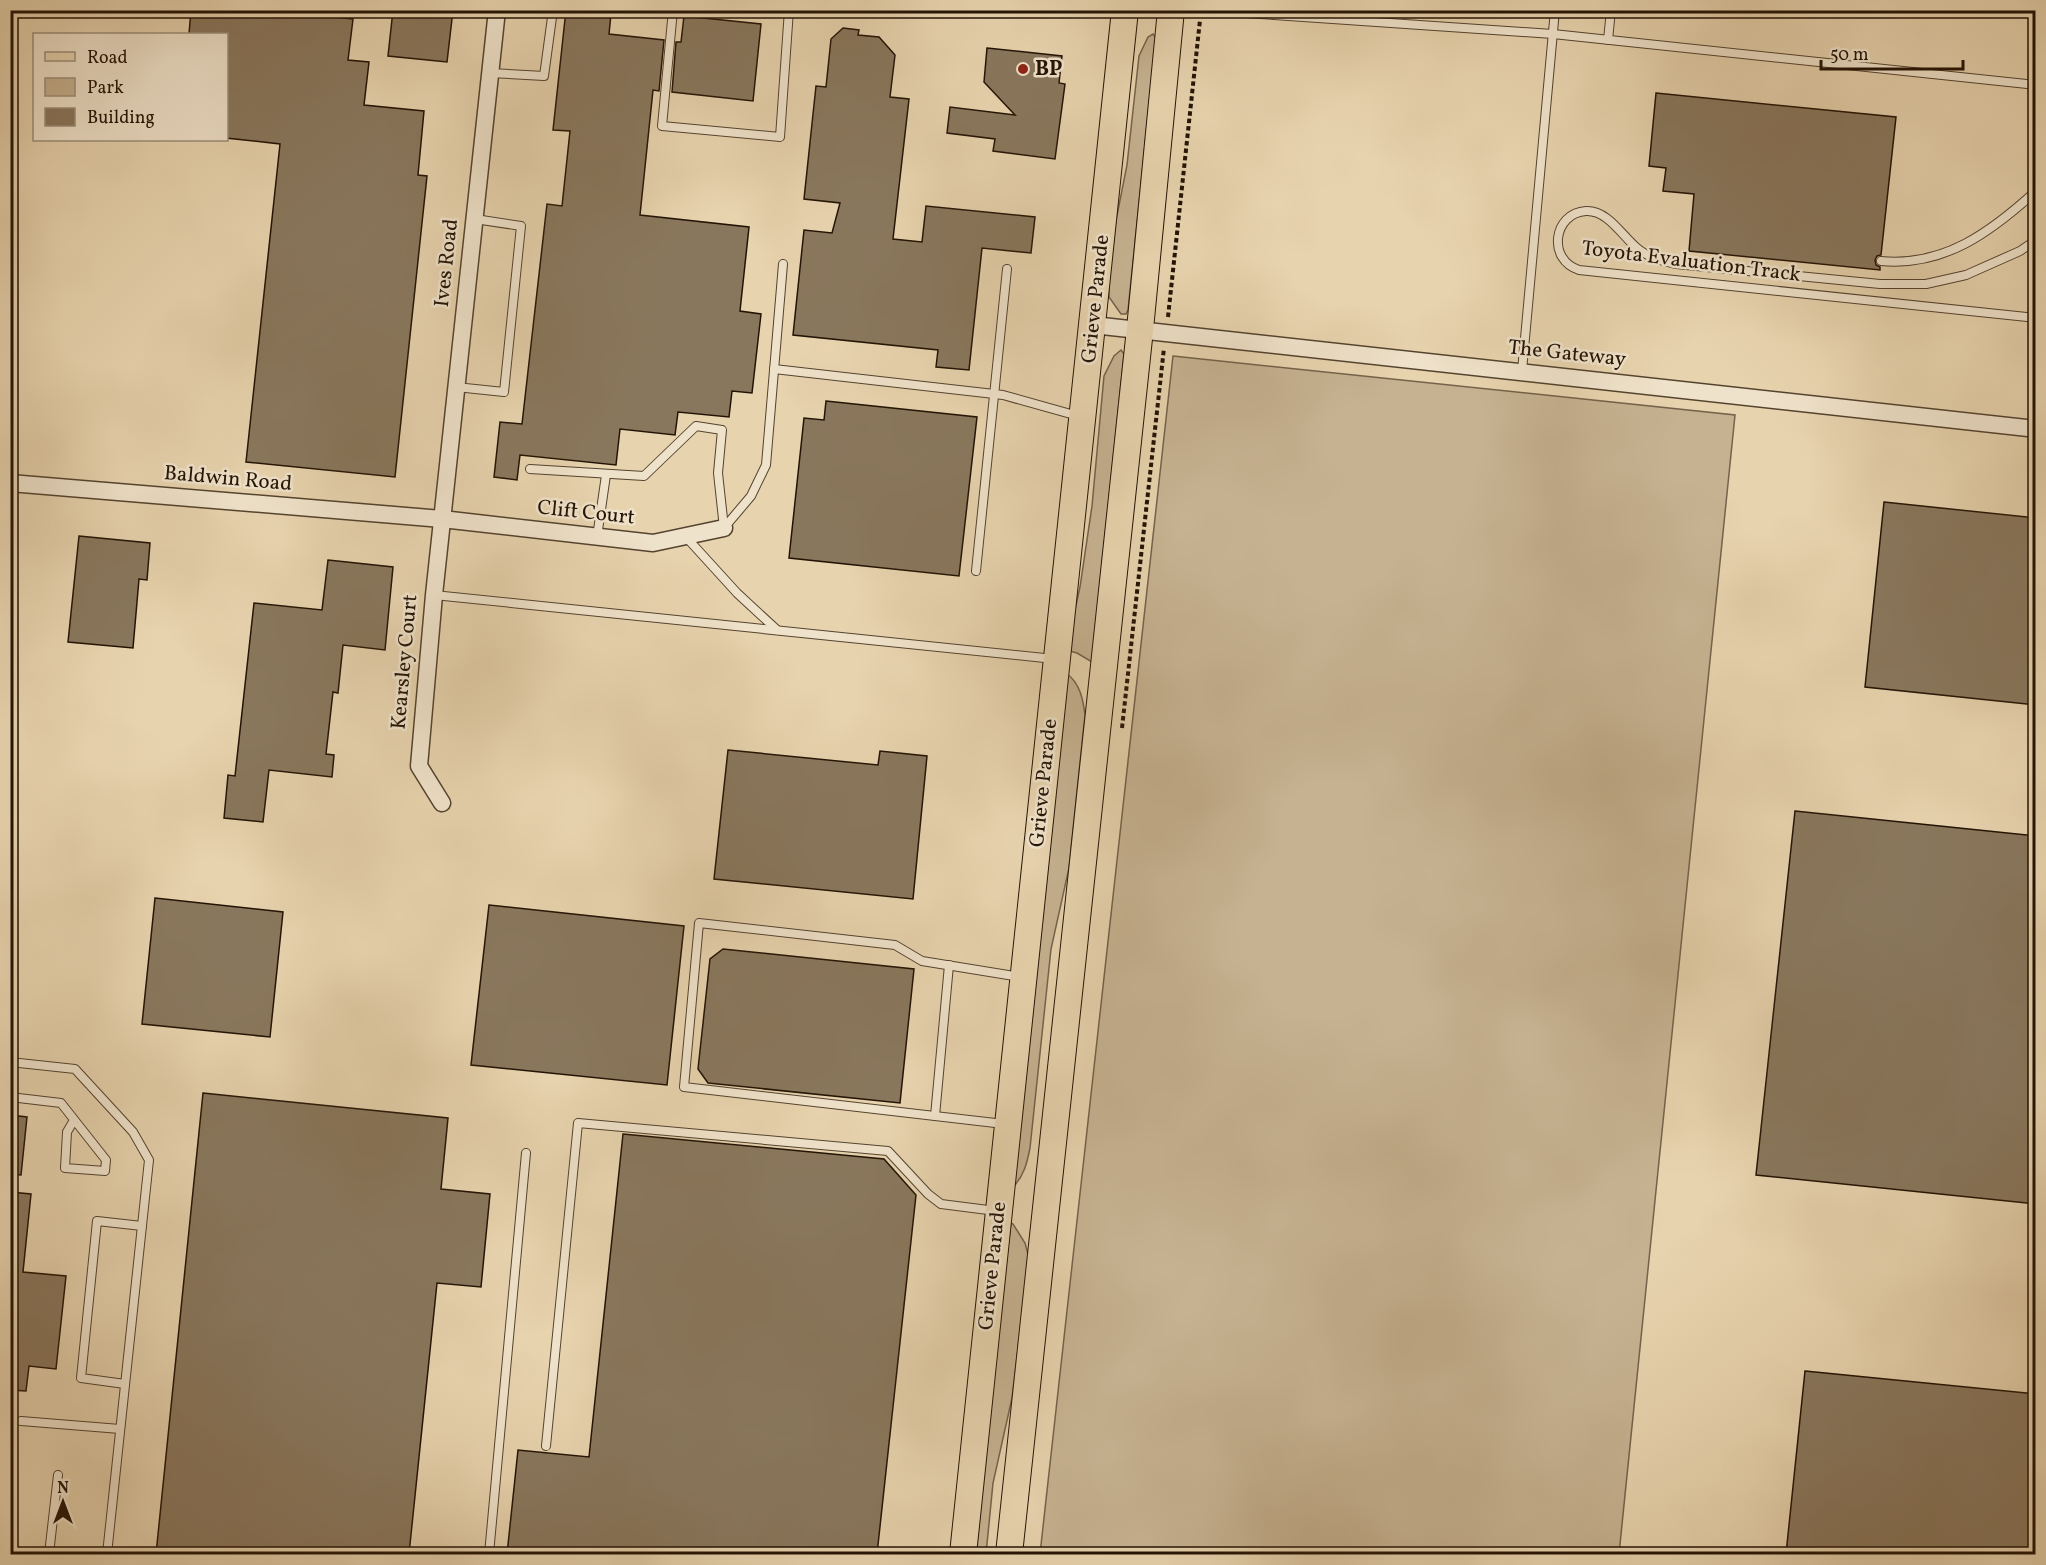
<svg xmlns="http://www.w3.org/2000/svg" width="2046" height="1565" font-family="Vollkorn,serif">
<style>
.green{fill:#c6b291;stroke:#74624b;stroke-width:1.5}
.building{fill:#89775d;stroke:#231305;stroke-width:1.5}
.lines{fill:none;stroke-linecap:round;stroke-linejoin:round}
.lane-casing{stroke:#54432f;stroke-width:10}
.street-casing{stroke:#54432f;stroke-width:19}
.primary-casing{stroke:#231305;stroke-width:28}
.path{stroke:#231305;stroke-width:4;stroke-dasharray:4.5 3;stroke-linecap:butt}
.lane{stroke:#efe2ca;stroke-width:8}
.street{stroke:#efe2ca;stroke-width:16}
.primary{stroke:#e7d3ae;stroke-width:26}
.poi-dot{fill:#8f2418;stroke:#efe2ca;stroke-width:2}
.labels{text-anchor:middle;dominant-baseline:central;stroke-width:5;stroke-linejoin:round;paint-order:stroke}
.poi-label{font-size:21px;font-weight:bold;fill:#231305;stroke:#efe2ca;text-anchor:start}
.street-label{font-size:21px;fill:#231305;stroke:#efe2ca}
</style>
<rect width="100%" height="100%" fill="#e7d3ae"/>
<filter id="stains"><feTurbulence type="fractalNoise" baseFrequency=".00333" numOctaves="4"/><feColorMatrix values="0 0 0 0 .2 0 0 0 0 .09 0 0 0 0 .02 0 0 0 .5 -.17"/></filter>
<radialGradient id="worn" r=".72"><stop offset=".6" stop-color="#630" stop-opacity="0"/><stop offset="1" stop-color="#630" stop-opacity=".3"/></radialGradient>
<g class="green">
<polygon points="1153,34 1156,38 1128,310 1126,314 1121,314 1109,297 1108,261 1127,165 1139,56 1148,37"/>
<polygon points="1121,350 1124,354 1092,662 1077,653 1066,650 1080,587 1092,506 1104,376 1114,356"/>
<polygon points="1173,356 1735,415 1619,1554 1040,1554"/>
<path d="M 1066,673 C 1080,683 1083,699 1085,715 L 1069,868 L 1051,949 L 1030,1148 C 1027,1163 1024,1176 1013,1187 Z"/>
<polygon points="1011,1223 1013,1224 1025,1243 1029,1258 1012,1398 993,1483 986,1554 971,1554"/>
</g>
<g class="building">
<polygon points="191,10 267,10 353,19 348,60 369,62 364,105 424,111 418,175 427,176 395,477 246,462 280,144 226,138 226,34 189,34"/>
<polygon points="393,10 453,10 447,62 388,56"/>
<polygon points="566,10 611,14 609,34 664,40 659,91 653,90 640,215 749,227 740,311 761,314 752,393 732,391 729,417 678,412 675,435 620,429 616,465 520,455 517,480 494,477 500,422 522,424 547,204 562,206 570,131 553,130"/>
<polygon points="684,16 761,24 753,101 672,92 676,42 681,42"/>
<polygon points="843,28 859,30 858,35 879,37 895,55 890,97 909,99 893,239 922,242 926,206 1035,217 1031,253 982,248 969,370 936,367 938,350 793,335 804,230 832,233 840,203 804,199 816,86 826,87 831,39"/>
<polygon points="987,48 1062,56 1059,83 1065,84 1055,159 993,151 995,139 947,133 950,107 1015,115 984,82"/>
<polygon points="1656,93 1896,117 1881,255 1877,256 1875,260 1876,265 1880,267 1880,270 1689,251 1694,194 1663,191 1666,168 1649,166"/>
<polygon points="826,401 977,417 959,576 789,558 804,418 824,420"/>
<polygon points="1884,502 2036,518 2036,705 1865,687"/>
<polygon points="79,536 150,543 147,580 139,579 133,648 68,642"/>
<polygon points="328,560 393,567 385,650 343,645 338,693 333,692 326,754 334,755 332,777 269,770 263,822 224,818 228,775 235,776 254,603 322,610"/>
<polygon points="728,750 878,765 880,751 927,756 913,899 714,879"/>
<polygon points="1795,811 2036,836 2036,1204 1756,1175"/>
<polygon points="155,898 283,912 270,1037 142,1024"/>
<polygon points="489,905 684,926 667,1085 471,1065"/>
<polygon points="723,949 914,969 900,1103 708,1083 698,1069 710,959"/>
<polygon points="203,1093 448,1118 441,1189 490,1194 481,1287 437,1283 409,1554 156,1554"/>
<polygon points="10,1115 27,1117 21,1175 10,1174"/>
<polygon points="623,1134 884,1159 916,1195 877,1554 507,1554 518,1450 589,1457"/>
<polygon points="10,1192 31,1194 23,1272 66,1276 56,1369 29,1366 26,1391 10,1390"/>
<polygon points="1805,1371 2036,1394 2036,1554 1786,1554"/>
</g>
<g class="lines">
<defs>
<g id="lane">
<polyline points="673,10 662,126 780,137 789,10"/>
<polyline points="1201,10 1553,34 2036,85"/>
<polyline points="1608,40 1611,10"/>
<polyline points="490,73 544,76 553,10"/>
<path d="M 2036,240 L 2020,251 L 1966,275 L 1926,284 L 1880,284 L 1676,264 C 1662,261 1649,258 1637,248 C 1622,236 1608,210 1586,211 C 1553,213 1547,260 1579,270 L 2036,318"/>
<path d="M 1881,261 C 1944,267 1991,232 2036,191"/>
<polyline points="774,369 1003,395 1078,416"/>
<polyline points="1522,371 1555,10"/>
<polyline points="456,387 504,392 521,226 475,219"/>
<polyline points="530,469 644,476 696,426 722,430 718,473 724,528"/>
<polyline points="724,528 751,496 766,465 783,264"/>
<polyline points="597,537 606,475"/>
<polyline points="686,537 737,593 777,630"/>
<polyline points="976,571 1007,269"/>
<polyline points="434,595 1054,659"/>
<polyline points="10,1062 75,1069 133,1132 149,1160 107,1554"/>
<polyline points="10,1097 61,1103 106,1160 105,1171 65,1168 67,1132 74,1120"/>
<polyline points="935,1116 949,965"/>
<polyline points="1004,1124 684,1087 699,923 895,945 922,961 1020,977"/>
<polyline points="125,1384 81,1378 97,1221 142,1226"/>
<polyline points="21,1421 120,1429"/>
<polyline points="546,1446 578,1123 888,1151 928,1194 941,1204 996,1211"/>
<polyline points="49,1554 58,1475"/>
<polyline points="489,1554 526,1153"/>
</g>
<g id="street">
<polyline points="1093,325 2036,429"/>
<polyline points="10,483 442,519 653,543 724,528"/>
<polyline points="442,803 419,766 434,595 497,10"/>
</g>
<g id="primary">
<polyline points="963,1554 1125,10"/>
<polyline points="1009,1554 1140,329 1171,10"/>
</g>
</defs>
<use href="#lane" class="lane-casing"/>
<use href="#street" class="street-casing"/>
<use href="#primary" class="primary-casing"/>
<g class="path">
<polyline points="1168,317 1200,20"/>
<polyline points="1122,728 1164,348"/>
</g>
<use href="#lane" class="lane"/>
<use href="#street" class="street"/>
<use href="#primary" class="primary"/>
</g>
<circle class="poi-dot" cx="1023" cy="69" r="6"/>
<g class="labels">
<g class="poi-label">
<text x="1035" y="69">BP</text>
</g>
<g class="street-label">
<text transform="translate(1691 262) rotate(7)">Toyota Evaluation Track</text>
<text transform="translate(447 263) rotate(-84)">Ives Road</text>
<text transform="translate(1096 299) rotate(-84)">Grieve Parade</text>
<text transform="translate(1567 354) rotate(6)">The Gateway</text>
<text transform="translate(228 479) rotate(5)">Baldwin Road</text>
<text transform="translate(586 513) rotate(6)">Clift Court</text>
<text transform="translate(405 662) rotate(-85)">Kearsley Court</text>
<text transform="translate(1044 783) rotate(-84)">Grieve Parade</text>
<text transform="translate(993 1266) rotate(-84)">Grieve Parade</text>
</g>
</g>
<rect width="2046" height="1565" fill="none" stroke="#e7d3ae" stroke-width="36"/>
<rect x="12" y="12" width="2022" height="1541" fill="none" stroke="#231305" stroke-width="3"/>
<rect x="18" y="18" width="2010" height="1529" fill="none" stroke="#231305" stroke-width="1.5"/>
<rect x="33" y="33" width="195" height="108" fill="#efe2ca" stroke="#9d8f7b" stroke-width="1.5"/>
<rect x="45" y="52" width="30" height="9" fill="#e7d3ae" stroke="#9d8f7b" stroke-width="1.5"/>
<text x="87" y="63" font-size="18" fill="#231305">Road</text>
<rect x="45" y="78" width="30" height="18" fill="#c6b291" stroke="#9d8f7b" stroke-width="1.5"/>
<text x="87" y="93" font-size="18" fill="#231305">Park</text>
<rect x="45" y="108" width="30" height="18" fill="#89775d" stroke="#9d8f7b" stroke-width="1.5"/>
<text x="87" y="123" font-size="18" fill="#231305">Building</text>
<g transform="translate(63 1502)" stroke="#efe2ca" stroke-width="4.5" paint-order="stroke">
<path d="M0-4.5L10 22L0 15L-10 22Z" fill="#231305"/>
<text y="-9" font-size="16" font-weight="bold" text-anchor="middle" fill="#231305">N</text>
</g>
<path d="M1821 60v9h142v-9" fill="none" stroke="#231305" stroke-width="3"/>
<text x="1830" y="60" font-size="18" fill="#231305" stroke="#efe2ca" stroke-width="4.5" paint-order="stroke">50 m</text>
<rect width="100%" height="100%" filter="url(#stains)"/>
<rect width="100%" height="100%" fill="url(#worn)"/>
</svg>
